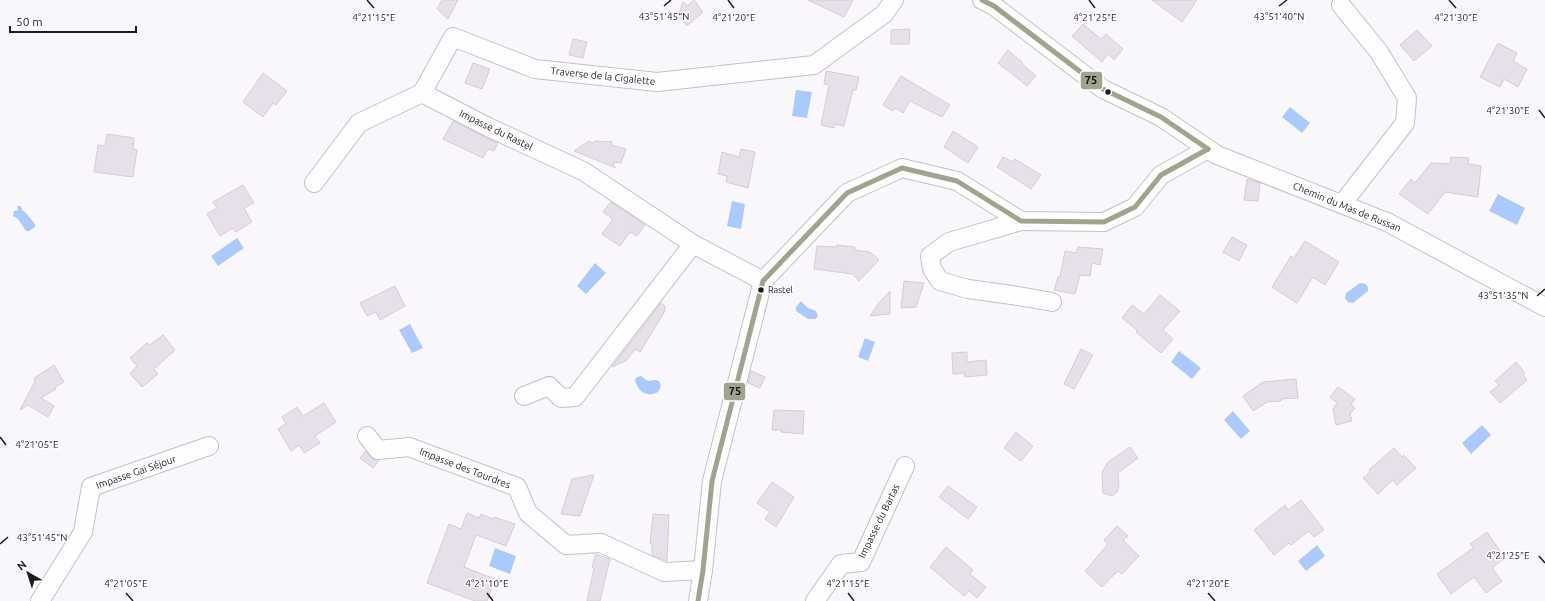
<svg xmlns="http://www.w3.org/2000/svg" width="1545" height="601" font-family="Ubuntu,sans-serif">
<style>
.water{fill:#aacafd}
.building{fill:#e7dfe9;stroke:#d2cfd3}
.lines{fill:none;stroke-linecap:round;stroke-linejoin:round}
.minor-casing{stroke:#c4c1c5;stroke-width:20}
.minor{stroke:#fefeff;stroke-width:18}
.bus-1-casing{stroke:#fff;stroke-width:8}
.bus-1{stroke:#a2a38f;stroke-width:5}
.ticks{fill:none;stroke:#1f1c21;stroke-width:1.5}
.bus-dot{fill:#1f1c21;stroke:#fff;stroke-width:1.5}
.labels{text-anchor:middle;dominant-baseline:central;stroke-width:3;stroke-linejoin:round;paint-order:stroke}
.bus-label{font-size:9px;fill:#1f1c21;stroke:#fff;text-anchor:start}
.street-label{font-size:10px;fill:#1f1c21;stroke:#fff}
.ticks-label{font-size:10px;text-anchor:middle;fill:#1f1c21;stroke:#fff;stroke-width:3;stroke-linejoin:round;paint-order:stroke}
.line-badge{stroke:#fff;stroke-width:1.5}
.pale-badge-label{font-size:11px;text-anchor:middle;font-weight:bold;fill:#111}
</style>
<rect width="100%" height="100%" fill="#faf7fc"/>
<g class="water">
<polygon points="796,90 812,92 807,118 792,116"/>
<polygon points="1290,107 1310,123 1302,133 1282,117"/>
<polygon points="1498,194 1525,208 1517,225 1489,211"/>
<polygon points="732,201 745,204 741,229 727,226"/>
<polygon points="17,206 21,206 22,210 26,213 35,224 35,227 29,231 26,231 18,219 13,216 14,211 18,210"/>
<polygon points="237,238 244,248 218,266 211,256"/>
<polygon points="595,263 606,273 586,294 577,286"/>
<polygon points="1360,283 1366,284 1368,287 1368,291 1353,303 1348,302 1345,298 1346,293"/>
<polygon points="801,301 808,308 816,311 818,316 815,319 808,319 796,311 796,307"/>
<polygon points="410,324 423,348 412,353 399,330"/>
<polygon points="865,338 875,342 868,361 858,357"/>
<polygon points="1179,351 1201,368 1192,379 1171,362"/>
<path d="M 641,376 L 648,381 L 655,380 L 659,381 L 661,386 L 658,392 C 647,398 638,392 635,380 L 637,377 Z"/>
<polygon points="1233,411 1250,431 1241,439 1224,420"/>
<polygon points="1482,425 1491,435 1471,454 1462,443"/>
<polygon points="1317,545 1325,556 1306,571 1298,561"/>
<polygon points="495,548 516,556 510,574 489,566"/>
</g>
<g class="building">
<polygon points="442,0 458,0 448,19 437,9"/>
<polygon points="694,0 703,12 687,26 678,16 683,2 687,6"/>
<polygon points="808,0 853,0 844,17"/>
<polygon points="1152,0 1197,0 1182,22"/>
<polygon points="1083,24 1101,39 1106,34 1123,49 1114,60 1108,54 1102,62 1072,36"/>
<polygon points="910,29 909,44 891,44 891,30"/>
<polygon points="1417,30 1432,46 1414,61 1400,45"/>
<polygon points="573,39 587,42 583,58 569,55"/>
<polygon points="1498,43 1517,53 1513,61 1527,69 1518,87 1504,79 1500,87 1480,77"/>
<polygon points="1008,50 1023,63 1022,64 1036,76 1027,86 998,63"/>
<polygon points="473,63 490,69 482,89 465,83"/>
<polygon points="826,71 859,77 856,90 853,90 844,126 834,124 834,128 821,125 829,85 824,84"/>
<polygon points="263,73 287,91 276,105 273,103 263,117 243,102"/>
<polygon points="901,76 950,105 942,117 910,101 903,113 896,108 893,111 883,105"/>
<polygon points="453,121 483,136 498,143 494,151 488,149 483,158 443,139"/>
<polygon points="953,131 978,147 968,163 944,147"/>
<polygon points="107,134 134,138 133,149 137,150 133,177 94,172 98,145 105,146"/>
<polygon points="589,141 592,143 596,141 612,142 611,145 626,149 621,163 614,162 613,165 616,168 574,151"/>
<polygon points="741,149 755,152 748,188 726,182 727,176 718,174 722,152 739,157"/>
<polygon points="1003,157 1013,162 1015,159 1041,175 1031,189 997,167"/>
<polygon points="1451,157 1469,158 1468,164 1481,166 1478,197 1445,192 1428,214 1399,194 1411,179 1415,183 1431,163 1450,164"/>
<polygon points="1247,179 1260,183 1258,201 1244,200"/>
<polygon points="243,185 254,203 244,208 252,222 236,232 233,228 220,236 207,214 217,208 213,202"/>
<polygon points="611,202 645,225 637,236 630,232 620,246 602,234 613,219 603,212"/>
<polygon points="1232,237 1247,245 1239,261 1223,252"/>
<polygon points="1305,241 1339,262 1325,285 1313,277 1297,303 1272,287 1291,256 1294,258"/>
<polygon points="837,245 855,247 855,250 870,252 879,260 859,281 853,274 814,269 817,246 837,247"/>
<polygon points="1078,247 1103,249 1100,265 1092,263 1090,276 1080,275 1075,294 1054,290 1058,277 1060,277 1065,251 1076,253"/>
<polygon points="904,281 924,283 916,307 901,308"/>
<polygon points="395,286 405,306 380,320 376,312 367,316 360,303"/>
<polygon points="890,291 890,314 870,316 878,304"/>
<polygon points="1160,295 1180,311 1163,330 1173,339 1161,353 1136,332 1137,330 1122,318 1132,305 1144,314"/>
<polygon points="661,303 665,306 665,311 640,352 635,349 627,360 612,367"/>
<polygon points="163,335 175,350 154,369 158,374 142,387 130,374 137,366 130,358 147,343 150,345"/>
<polygon points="1081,349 1093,355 1074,389 1064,384"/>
<polygon points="967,352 967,362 986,360 987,375 965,377 964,373 953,374 952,353"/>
<polygon points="1516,362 1525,373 1523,375 1527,380 1500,403 1490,392 1499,385 1495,381"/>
<polygon points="54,365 64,382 55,387 56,389 41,398 54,406 48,417 28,405 20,410 35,381 34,378"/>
<polygon points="751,371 765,377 760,388 748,383"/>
<polygon points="1296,379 1298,398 1281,399 1281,401 1267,402 1253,411 1243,396 1263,382"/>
<polygon points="1338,387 1355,399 1351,404 1355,408 1350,414 1352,421 1336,425 1333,409 1337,403 1330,397"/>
<polygon points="324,403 336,422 315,436 320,443 304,453 299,445 291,451 278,429 286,424 282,417 297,407 303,416"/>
<polygon points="774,410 804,411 803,434 781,432 782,430 772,430"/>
<polygon points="1016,432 1033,446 1021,461 1004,448"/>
<polygon points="1130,447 1138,458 1118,473 1119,484 1117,492 1112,496 1103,493 1102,472 1108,462"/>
<polygon points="1394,448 1402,457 1404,455 1416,468 1397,485 1393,480 1378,494 1363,478 1370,472 1369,470"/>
<polygon points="366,451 374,459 379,460 373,468 360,458"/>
<polygon points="594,475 580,516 561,514 572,479"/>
<polygon points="772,482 794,497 776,527 765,519 770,512 757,503"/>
<polygon points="948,486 977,507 968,519 939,497"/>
<polygon points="1301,500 1324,530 1314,537 1309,531 1291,545 1289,543 1274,555 1254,530 1285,505 1288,510"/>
<polygon points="467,513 479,518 481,514 493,519 494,517 515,524 506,546 476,535 464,567 495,579 487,601 475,601 427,583 449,524 461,529"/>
<polygon points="653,514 669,515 667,561 652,555 652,544 650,544"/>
<polygon points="1117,526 1128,536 1123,540 1139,556 1122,574 1118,571 1102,587 1085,571 1108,544 1104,540"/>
<polygon points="1487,532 1505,558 1492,568 1502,581 1486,593 1474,577 1451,594 1437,574 1473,548 1470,544"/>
<polygon points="946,547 973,570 970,574 986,587 977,598 969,591 964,596 930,567"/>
<polygon points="596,554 610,559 600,601 587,601 594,568 592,567"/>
</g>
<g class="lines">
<defs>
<g id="minor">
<polyline points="982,0 994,6 1103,89 1161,117 1217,155 1387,222 1545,307"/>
<polyline points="1341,5 1379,52 1407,98 1405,123 1342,204"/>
<polyline points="422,93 453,37 535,69 657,82 814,65 884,14 894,0"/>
<polyline points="314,183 359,123 422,93 488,127 583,171 693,244 763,281"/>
<polyline points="1021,221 949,242 930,256 932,269 940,281 968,289 1012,295 1052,302"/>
<polyline points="524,396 549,386 561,398 575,397 693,244"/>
<polyline points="367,436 378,450 409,447 517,487 528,513 566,545 601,543 664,572 703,570"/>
<polyline points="40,601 83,532 91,487 209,446"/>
<polyline points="698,601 703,570 712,481 763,281 847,193 902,168 957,181 1021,221 1104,222 1135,207 1161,175 1208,149"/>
<polyline points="815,601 841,564 861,562 905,466"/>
</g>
</defs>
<use href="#minor" class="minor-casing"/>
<use href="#minor" class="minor"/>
<defs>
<g id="bus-1">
<polyline points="982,0 994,6 1103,89 1161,117 1208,149"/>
<polyline points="698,601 703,570 712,481 763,281 847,193 902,168 957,181 1021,221 1104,222 1135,207 1161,175 1208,149"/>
</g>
</defs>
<use href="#bus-1" class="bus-1-casing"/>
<use href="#bus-1" class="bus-1"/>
</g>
<path class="ticks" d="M 367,0 L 374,8M 728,0 L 734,8M 1089,0 L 1095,8M 1449,0 L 1456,8M 664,6 L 671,0M 1279,6 L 1287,0M 1539,110 L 1545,118M 1537,296 L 1545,289M 0,437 L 6,445M 0,544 L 8,537M 1539,556 L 1545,563M 126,593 L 133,601M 487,593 L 493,601M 848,593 L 854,601M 1208,593 L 1215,601"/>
<g class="bus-dot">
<circle cx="1108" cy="92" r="3.5"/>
<circle cx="761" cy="290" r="3.5"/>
</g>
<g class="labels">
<g class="bus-label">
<text x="768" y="290">Rastel</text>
</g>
<g class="street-label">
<text transform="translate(603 76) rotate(6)">Traverse de la Cigalette</text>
<text transform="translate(496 130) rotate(26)">Impasse du Rastel</text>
<text transform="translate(1347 207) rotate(22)">Chemin du Mas de Russan</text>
<text transform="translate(465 468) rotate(21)">Impasse des Tourdres</text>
<text transform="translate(136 472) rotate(-19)">Impasse Gai Séjour</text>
<text transform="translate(879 521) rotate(-64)">Impasse du Bartas</text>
</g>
</g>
<g class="ticks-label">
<text x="664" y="20">43°51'45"N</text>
<text x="1279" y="20">43°51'40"N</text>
<text x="1456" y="21">4°21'30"E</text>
<text x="374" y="21">4°21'15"E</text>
<text x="734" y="21">4°21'20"E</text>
<text x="1095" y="21">4°21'25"E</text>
<text x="1508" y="114">4°21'30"E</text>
<text x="1503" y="299">43°51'35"N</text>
<text x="37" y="448">4°21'05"E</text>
<text x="42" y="541">43°51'45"N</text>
<text x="1508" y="559">4°21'25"E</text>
<text x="126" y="587">4°21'05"E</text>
<text x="487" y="587">4°21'10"E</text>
<text x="848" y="587">4°21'15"E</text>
<text x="1208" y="587">4°21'20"E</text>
</g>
<g class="line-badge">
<rect x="1080" y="71" width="23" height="19" rx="4" fill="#a2a38f"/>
<rect x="723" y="382" width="23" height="19" rx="4" fill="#a2a38f"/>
</g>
<g class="pale-badge-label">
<text x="1091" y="84">75</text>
<text x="735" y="395">75</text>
</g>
<g transform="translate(28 573) rotate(321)" stroke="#ffffff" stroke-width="3" paint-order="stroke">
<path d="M0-3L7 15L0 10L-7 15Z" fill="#1f1c21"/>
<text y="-6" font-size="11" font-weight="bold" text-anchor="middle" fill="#1f1c21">N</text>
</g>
<path d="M10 26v6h126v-6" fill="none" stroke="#1f1c21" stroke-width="2"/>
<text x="16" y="26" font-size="12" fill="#1f1c21" stroke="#ffffff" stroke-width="3" paint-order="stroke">50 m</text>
</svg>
